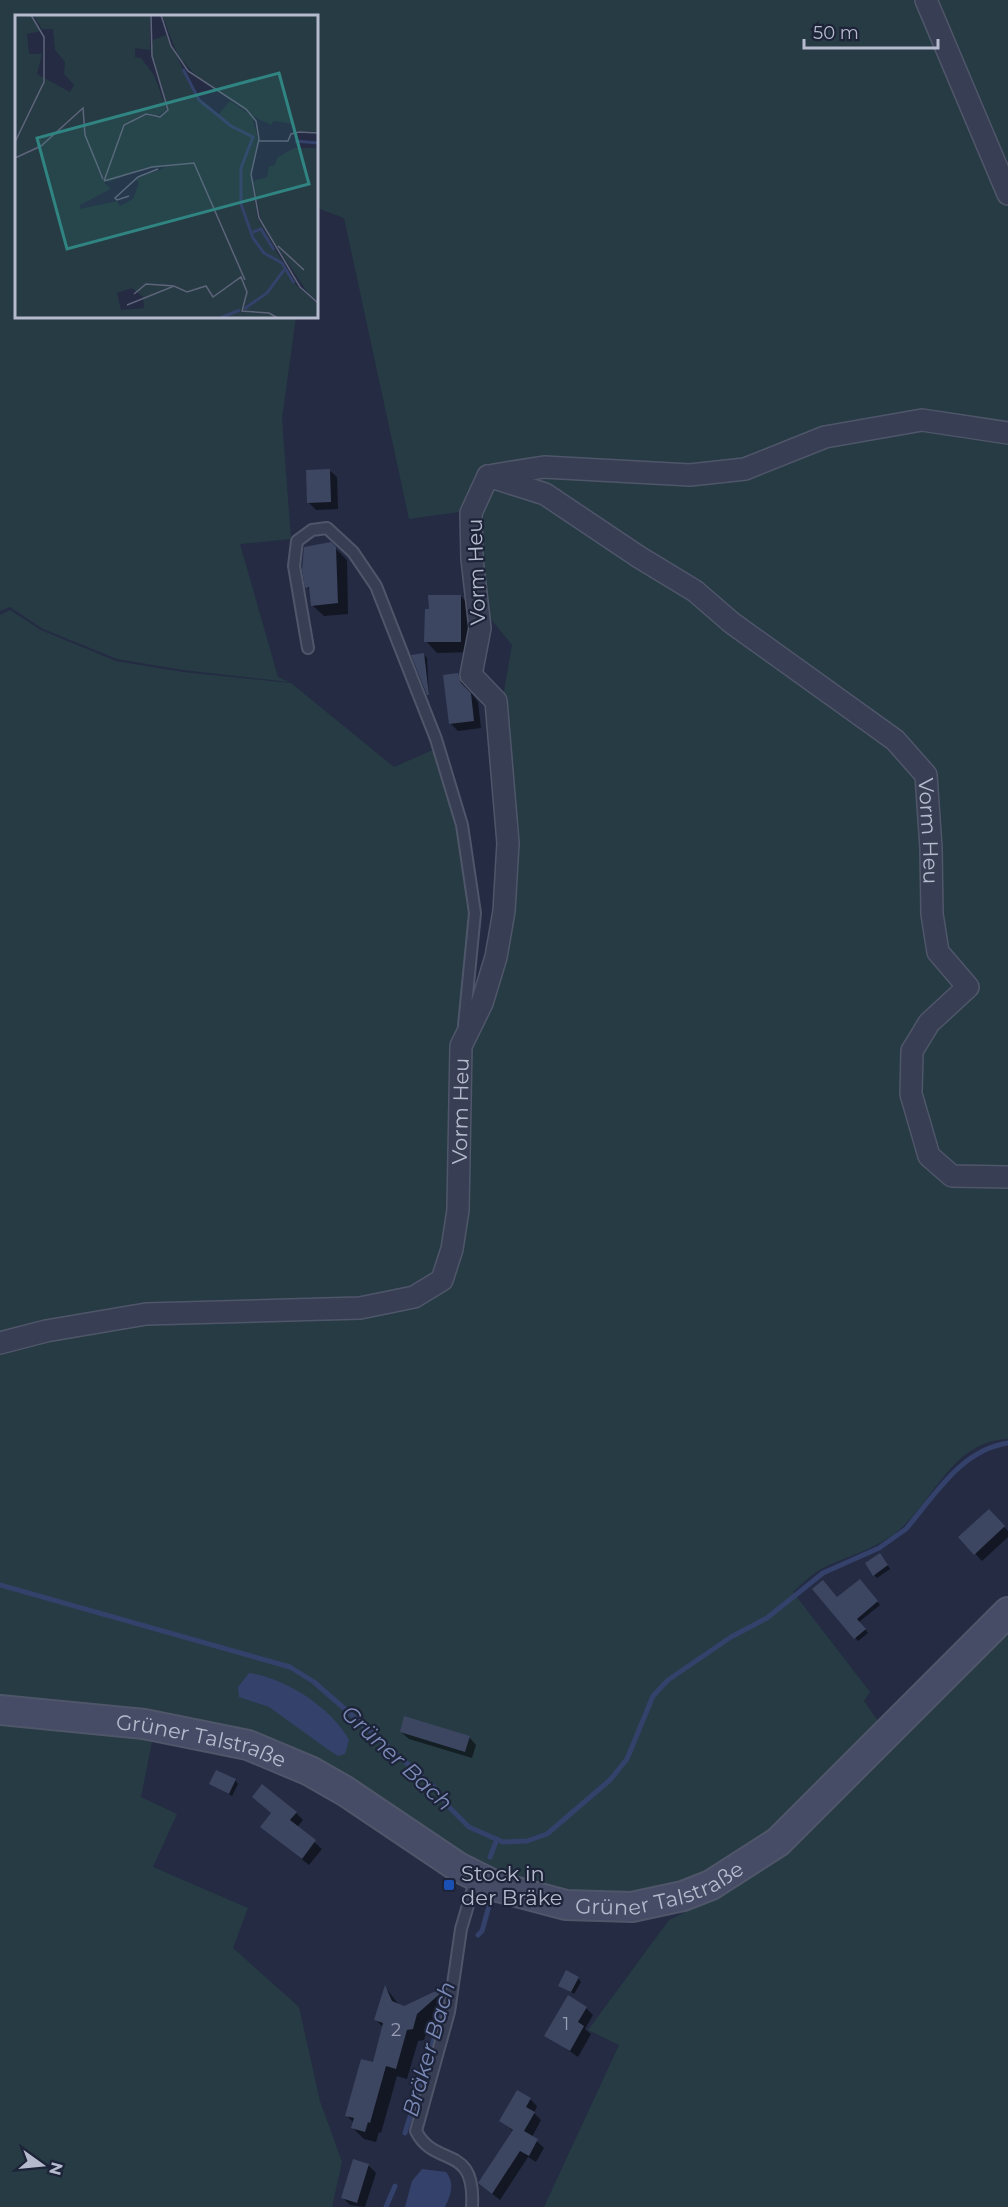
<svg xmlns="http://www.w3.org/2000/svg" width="1008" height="2207" font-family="Montserrat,sans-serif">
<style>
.green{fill:#263b44}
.water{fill:#34416a}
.shadow{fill:#0007}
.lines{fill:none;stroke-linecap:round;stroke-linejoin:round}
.stream{stroke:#34416a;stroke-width:5}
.building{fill:#3d4661}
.lane-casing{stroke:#50566a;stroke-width:14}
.street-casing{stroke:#50566a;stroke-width:24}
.secondary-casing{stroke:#50566a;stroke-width:32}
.lane{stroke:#383e53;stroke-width:10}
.street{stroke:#383e53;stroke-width:21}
.secondary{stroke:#464c66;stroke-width:28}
.transit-dot{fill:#1a4fb4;stroke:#1d2338;stroke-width:2}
.labels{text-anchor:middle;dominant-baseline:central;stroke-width:4.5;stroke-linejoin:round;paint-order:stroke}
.number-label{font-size:18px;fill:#979db2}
.street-label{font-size:21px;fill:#b5bacd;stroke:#1d2338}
.poi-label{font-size:21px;fill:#b5bacd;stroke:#1d2338;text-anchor:start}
.water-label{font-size:22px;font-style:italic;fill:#7a89b6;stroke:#1d2338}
.inset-river{fill:none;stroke:#34416a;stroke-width:3}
.inset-road{fill:none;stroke:#5e647a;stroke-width:1.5}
.view{fill:#308481;fill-opacity:0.15;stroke:#308481;stroke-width:3}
.inset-edge{fill:none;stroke:#b5bacd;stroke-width:3}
</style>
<rect width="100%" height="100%" fill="#242b43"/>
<g class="green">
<polygon points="0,0 922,0 981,141 1000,178 1003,170 931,0 1008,0 1008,1173 954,1171 934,1153 917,1087 917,1053 932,1027 975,986 943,950 936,912 938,846 931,770 898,736 734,620 696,587 641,554 533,481 542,473 691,479 746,471 826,440 920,425 984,430 980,426 920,417 823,435 743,466 691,473 542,463 485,472 467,511 409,519 344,218 317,208 316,16 16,16 16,316 296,317 282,419 291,539 240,544 278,677 289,682 183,670 117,659 43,629 10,607 0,611"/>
<path d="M 491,481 L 543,496 L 892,742 L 922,777 L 927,912 L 959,985 L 906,1055 L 928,1161 L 1008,1183 L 1008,1439 C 952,1441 934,1501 899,1530 C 877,1549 847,1556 821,1569 C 811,1575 802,1584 793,1592 L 870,1692 L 864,1701 L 883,1728 L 770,1832 L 707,1877 L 610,1898 L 578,1895 L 497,1876 L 346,1780 L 0,1701 L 0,1346 L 145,1317 L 360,1310 L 442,1280 L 464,1046 L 497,959 L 503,697 L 512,645 L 480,606 L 476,515 Z"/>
<polygon points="10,610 41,630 116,661 183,672 291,683 394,767 437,748 460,827 473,913 457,1161 440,1274 414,1295 250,1309 0,1340 0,615"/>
<polygon points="1008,1633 1008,2207 544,2207 619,2045 588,2030 669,1920 718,1896 921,1717"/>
<polygon points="0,1721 153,1737 141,1797 177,1814 153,1867 248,1908 233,1948 299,2007 320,2101 342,2162 332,2207 0,2207"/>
</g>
<g class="water">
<path d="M 249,1673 C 285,1678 331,1707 349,1740 L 345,1754 L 338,1756 L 330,1751 L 269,1707 L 239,1697 L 238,1687 Z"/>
<path d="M 422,2169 L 446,2172 C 455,2184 451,2194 445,2207 L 405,2207 L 412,2181 Z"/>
</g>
<g class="shadow">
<polygon points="329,470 337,477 338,509 316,510 309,503"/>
<polygon points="331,544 347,560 348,614 324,616 312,605 311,591 307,587"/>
<polygon points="461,596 472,608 472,652 437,653 426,641"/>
<polygon points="424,655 427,658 429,696 428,694"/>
<polygon points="458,675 478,702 481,728 458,731 450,723"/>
<polygon points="989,1511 1008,1531 1008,1537 982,1561 960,1537"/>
<polygon points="883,1558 890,1569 877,1578 874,1575"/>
<polygon points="863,1584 880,1605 859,1622 868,1633 858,1641 814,1589 838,1599"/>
<polygon points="401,1732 469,1737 476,1745 472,1758 409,1739"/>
<polygon points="235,1780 238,1784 232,1796 211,1784"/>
<polygon points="254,1797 296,1813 303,1820 297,1827 322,1849 309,1865 270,1834 272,1814"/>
<polygon points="578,1978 581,1982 574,1994 560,1985"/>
<polygon points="386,1988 399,2005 404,2007 440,1991 452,2004 428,2026 424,2040 418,2041 407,2079 397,2076 381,2133 379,2132 376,2142 364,2139 353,2128 354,2123 347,2116 374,2064 383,2027 376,2020"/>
<polygon points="586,2008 593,2015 585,2029 591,2034 578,2057 546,2035"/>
<polygon points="530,2099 537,2106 534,2113 541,2120 532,2137 544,2148 536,2162 528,2157 500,2200 481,2185 514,2132 501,2121"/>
<polygon points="368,2165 376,2173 365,2207 350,2205 343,2198"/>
</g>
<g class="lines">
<g class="stream">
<path d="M 0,1585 L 290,1667 L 314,1682 L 435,1788 L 450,1808 L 469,1827 L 503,1842 L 527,1841 L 547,1834 L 610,1780 L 627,1759 L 653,1696 L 668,1680 L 731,1637 L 767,1618 L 823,1573 L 879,1548 L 906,1529 C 935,1495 961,1450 1008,1443"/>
<polyline points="490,1857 497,1839"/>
<polyline points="478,1935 482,1931 489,1906"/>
<polyline points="405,2133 446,2000"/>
<polyline points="386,2207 395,2186"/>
</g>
</g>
<g class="building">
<polygon points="330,469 331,502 307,503 306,470"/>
<polygon points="331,542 336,547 338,603 311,606 309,587 305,588 302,570 304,547"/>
<polygon points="428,595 461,595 461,642 424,642 425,609 429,609"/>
<polygon points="424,653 429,695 427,695 411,655"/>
<polygon points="458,673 461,683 471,693 474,721 449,724 443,675"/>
<polygon points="989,1509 1005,1526 974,1555 958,1537"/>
<polygon points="880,1553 888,1565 873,1576 865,1563"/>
<polygon points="860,1579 878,1601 857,1619 866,1629 854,1639 812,1589 823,1580 837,1597"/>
<polygon points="404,1716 470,1736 465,1752 400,1732"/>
<polygon points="216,1770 236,1779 229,1794 209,1784"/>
<polygon points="262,1784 297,1812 290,1820 316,1840 302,1859 260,1827 271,1813 252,1797"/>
<polygon points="566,1970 579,1977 571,1992 558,1986"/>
<polygon points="385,1985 392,2001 404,2006 440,1989 442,1992 417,2014 413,2029 407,2030 396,2069 386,2066 370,2123 368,2122 365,2132 351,2128 354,2118 345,2116 361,2059 373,2062 383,2023 374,2020"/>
<polygon points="568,1995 587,2007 578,2022 584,2026 570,2051 544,2036"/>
<polygon points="517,2090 531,2098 526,2107 535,2112 524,2131 538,2139 529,2156 520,2151 492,2194 478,2183 513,2130 499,2121"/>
<polygon points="353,2159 369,2164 357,2203 341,2198"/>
</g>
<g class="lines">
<defs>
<g id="lane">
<polyline points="308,648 294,566 297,541 312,530 327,528 353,552 376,586 436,739 462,825 475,913 464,1025"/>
<path d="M 472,2207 C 476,2142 435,2169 416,2131 L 449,2012 L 461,1929 L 476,1878"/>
</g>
<g id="street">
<polyline points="926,0 1008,194"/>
<polyline points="494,475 544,467 690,475 745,469 825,437 922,420 1008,433"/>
<path id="s1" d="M 488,476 L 545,494 L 639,557 L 695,591 L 732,623 L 895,740 L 926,775 L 931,848 L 932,914 L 938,952 L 968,987 L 929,1023 L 912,1051 L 911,1094 L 929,1156 L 952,1176 L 1008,1177"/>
<path id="s2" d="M 0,1343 L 46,1331 L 146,1314 L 360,1308 L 414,1297 L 442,1280 L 452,1249 L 458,1210 L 461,1046 L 482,1003 L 496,957 L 504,911 L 508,843 L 496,701 L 471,675 L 480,628 L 472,559 L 471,513 L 488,476"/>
</g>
<g id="secondary">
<path id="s3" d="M 0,1710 L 144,1724 L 248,1745 L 310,1771 L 345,1791 L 458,1867 L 498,1887 L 566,1905 L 632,1907 L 683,1896 L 711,1885 L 778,1842 L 1008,1612"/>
</g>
</defs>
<use href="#lane" class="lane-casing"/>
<use href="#street" class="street-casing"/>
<use href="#secondary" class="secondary-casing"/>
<use href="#lane" class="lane"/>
<use href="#street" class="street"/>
<use href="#secondary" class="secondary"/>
</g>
<rect class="transit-dot" x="443" y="1879" width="12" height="12" rx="3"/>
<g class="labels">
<g class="number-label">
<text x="566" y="2024">1</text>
<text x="396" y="2030">2</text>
</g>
<g class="street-label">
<text transform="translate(476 572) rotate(-92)">Vorm Heu</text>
<text stroke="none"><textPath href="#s1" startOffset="591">Vorm Heu</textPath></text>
<text stroke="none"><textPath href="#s2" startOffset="622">Vorm Heu</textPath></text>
<text stroke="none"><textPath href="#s3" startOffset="204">Grüner Talstraße</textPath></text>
<text stroke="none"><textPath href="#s3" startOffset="706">Grüner Talstraße</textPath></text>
</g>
<g class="poi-label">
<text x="461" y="1873">Stock in<tspan x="461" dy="24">der Bräke</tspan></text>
</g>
<g class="water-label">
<text transform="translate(397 1758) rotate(43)">Grüner Bach</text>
<text transform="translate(429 2049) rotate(-74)">Bräker Bach</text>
</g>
</g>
<g transform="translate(15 15)">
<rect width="303" height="303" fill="#242b43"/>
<path d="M 0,0 L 16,0 L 26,16 L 12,19 L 14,39 L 27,39 L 22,59 L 55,77 L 59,70 L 49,59 L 50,47 L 40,35 L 38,14 L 27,14 L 18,0 L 135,0 L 135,35 L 120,33 L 120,42 L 126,43 L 139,60 L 152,95 L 140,102 L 131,98 L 109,109 L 105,117 L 110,110 L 131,100 L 141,103 L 153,95 L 136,36 L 138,25 L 151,20 L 184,86 L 203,100 L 215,86 L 237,101 L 243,124 L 235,159 L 243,204 L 281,270 L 303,289 L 303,303 L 0,303 ZM 85,151 L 90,166 L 94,167 L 129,153 L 152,152 L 121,164 L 124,168 L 118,184 L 105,191 L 102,186 L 65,194 L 65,190 L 96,174 L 89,167 ZM 117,273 L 128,282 L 129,293 L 106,295 L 102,278 ZM 147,0 L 303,0 L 303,117 L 279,116 L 279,109 L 258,106 L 257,110 L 243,104 L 183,63 L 163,41 ZM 279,133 L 303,133 L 303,286 L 295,281 L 247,210 L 238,166 L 252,162 L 254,151 L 259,151 L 263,142 Z" fill="#263b44" fill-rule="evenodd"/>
<path class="inset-river" d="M 168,54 L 184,85 L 216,111 L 238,122 L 226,153 L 226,189 L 238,223 L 249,238 L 267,248 L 279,268M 280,126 L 303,128M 238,217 L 246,214 L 259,235M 229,294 L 252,278 L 269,255M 205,303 L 225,295"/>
<path class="inset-road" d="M 146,0 L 156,31 L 173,56 L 231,94 L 241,106 L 244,124 L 236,159 L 244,203 L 285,272 L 303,288M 244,126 L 273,126 L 276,119 L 284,117 L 303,118M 0,127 L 29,67 L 29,22 L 16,0M 0,143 L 26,131 L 68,93 L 70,120 L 88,164M 89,166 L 137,152 L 179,148 L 230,265M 89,166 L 109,110 L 131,99 L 145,102 L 153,95 L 137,41 L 136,0M 114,181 L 102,185 L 100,183 L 123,162 L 143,154M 263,231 L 289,255M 119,279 L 131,269 L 159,271M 112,290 L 159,271 L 172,277 L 191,271 L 198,282 L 226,262 L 232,277 L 227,296 L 254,298 L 263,303"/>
<path class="view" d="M 264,58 L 294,169 L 52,234 L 22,123 Z"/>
<rect width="303" height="303" class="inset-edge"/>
</g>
<g transform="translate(42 2165) rotate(105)" stroke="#1d2338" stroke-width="4.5" paint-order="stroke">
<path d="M0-4.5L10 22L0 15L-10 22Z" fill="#b5bacd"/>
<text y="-9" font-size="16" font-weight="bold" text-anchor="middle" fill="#b5bacd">N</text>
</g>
<path d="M804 39v9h134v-9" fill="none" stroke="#b5bacd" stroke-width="3"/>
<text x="813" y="39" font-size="18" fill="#b5bacd" stroke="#1d2338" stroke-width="4.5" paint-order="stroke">50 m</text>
</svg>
